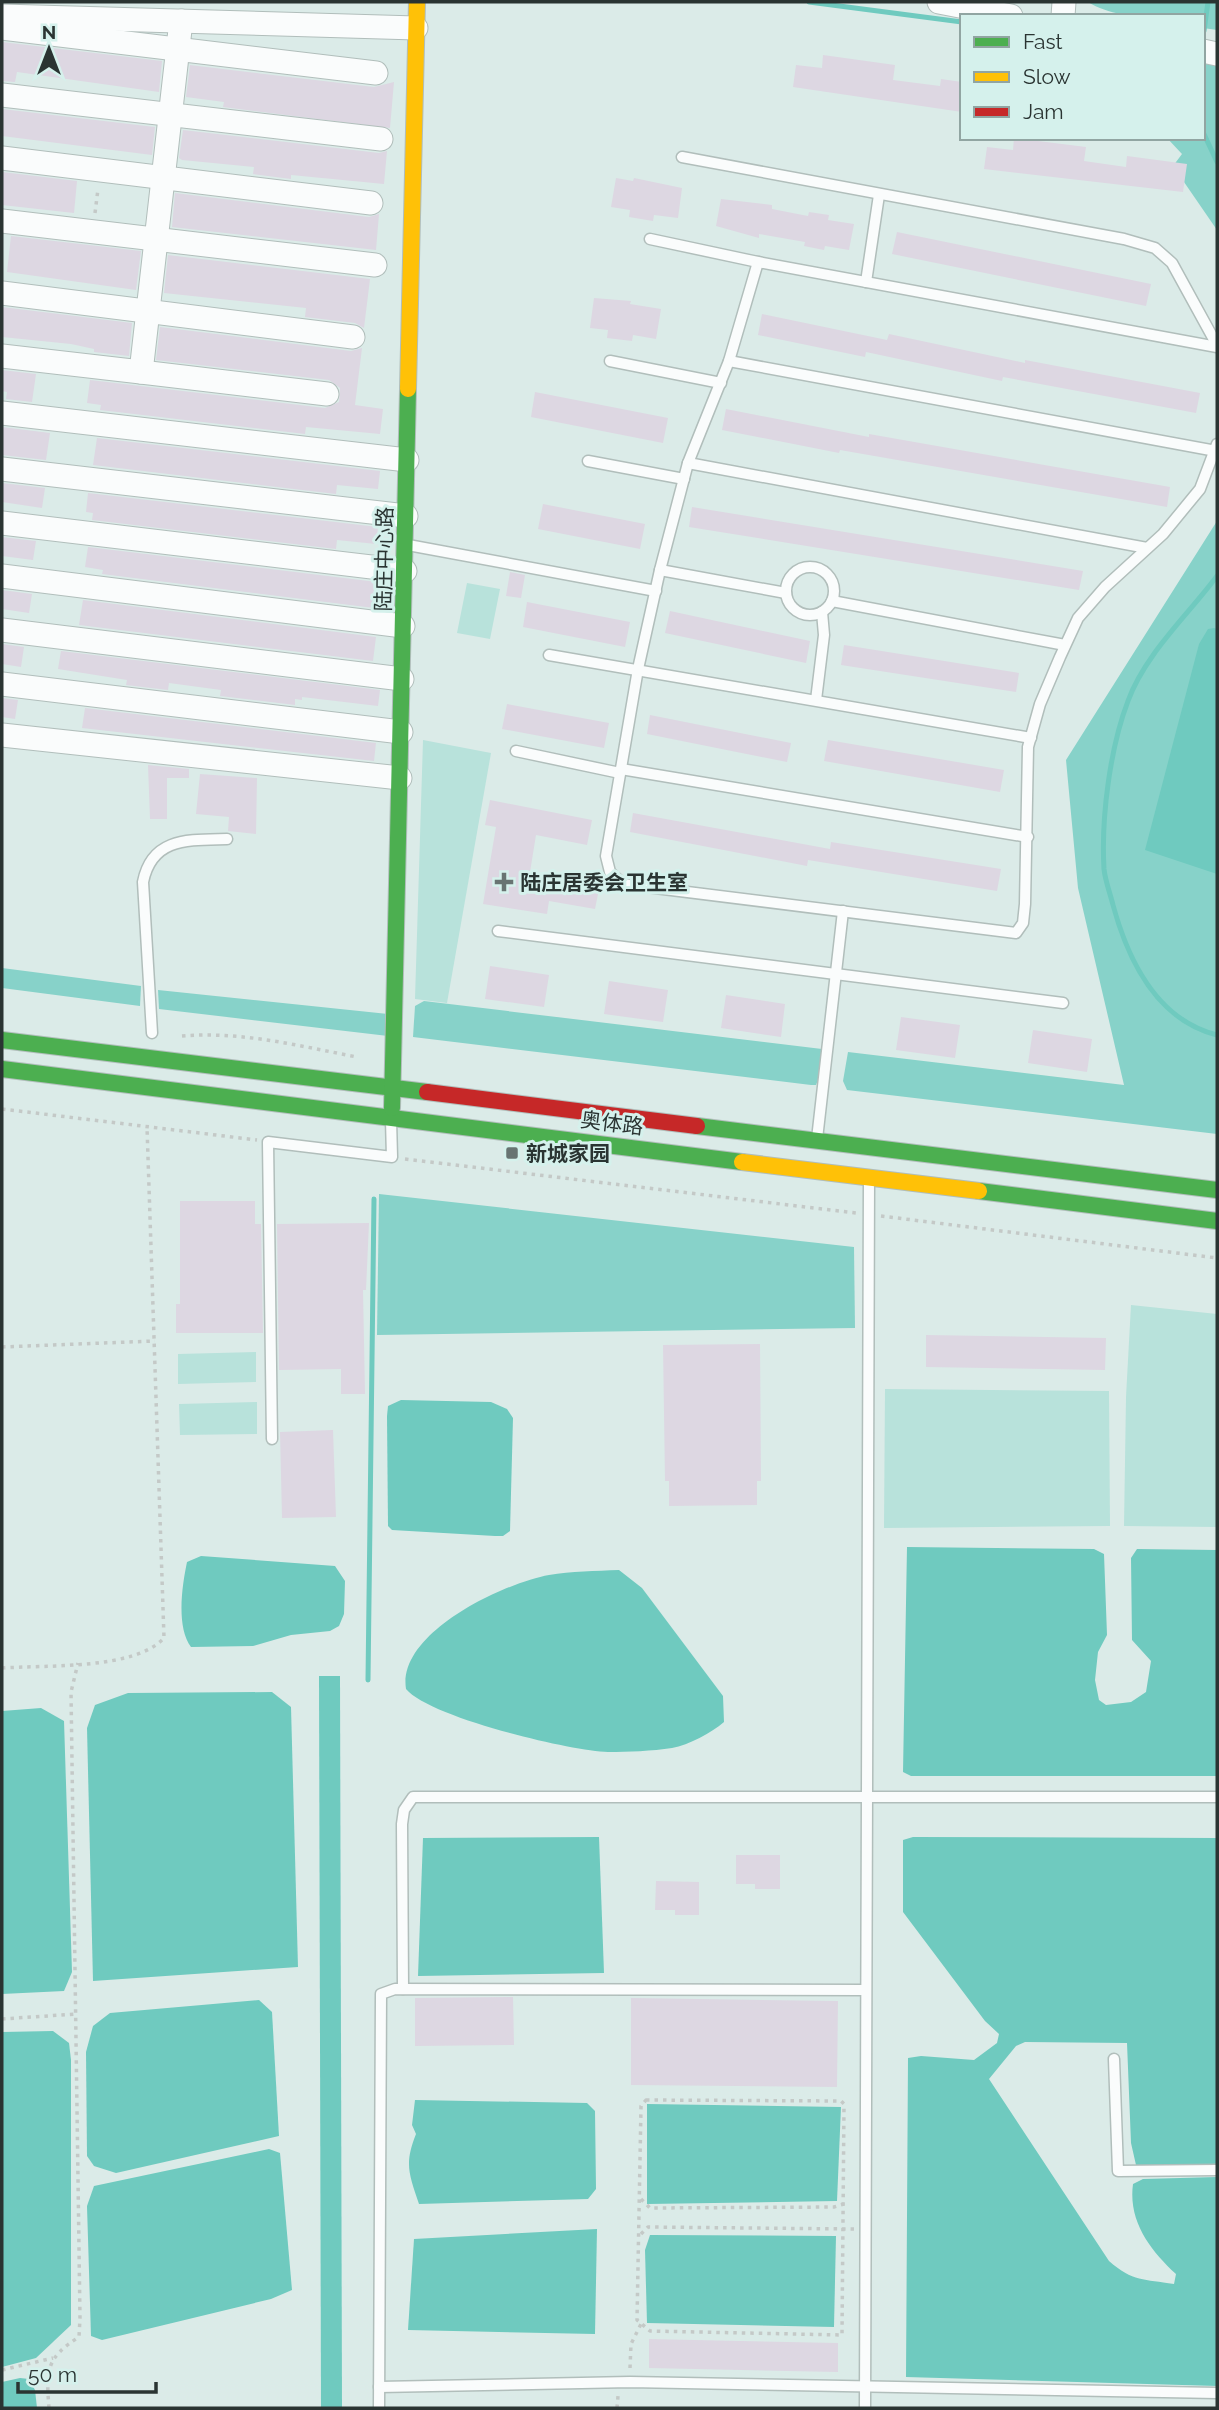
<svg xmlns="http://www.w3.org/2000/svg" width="1219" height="2410" font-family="Raleway,'Noto Sans SC',sans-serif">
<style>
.green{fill:#b8e2db}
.forest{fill:#87d2c9}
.water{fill:#6fcabf}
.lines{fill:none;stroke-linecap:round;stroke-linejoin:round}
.stream{stroke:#6fcabf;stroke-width:5}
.building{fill:#ddd7e2}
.lane-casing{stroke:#b1bebb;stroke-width:13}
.street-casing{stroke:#b1bebb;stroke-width:25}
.fast-casing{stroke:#b1bebb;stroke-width:18}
.slow-casing{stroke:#b1bebb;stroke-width:18}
.jam-casing{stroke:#b1bebb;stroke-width:18}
.path{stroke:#c4c9c7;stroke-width:3.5;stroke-dasharray:3.5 5;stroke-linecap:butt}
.lane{stroke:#fafcfc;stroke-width:10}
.street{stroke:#fafcfc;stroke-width:23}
.fast{stroke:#4caf50;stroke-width:16}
.slow{stroke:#ffc107;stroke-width:16}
.jam{stroke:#c62828;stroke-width:16}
.poi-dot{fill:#687472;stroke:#d5f1ec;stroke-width:2.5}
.labels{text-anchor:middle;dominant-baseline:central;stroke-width:6;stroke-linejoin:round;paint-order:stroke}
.street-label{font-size:21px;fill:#2a3432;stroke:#d5f1ec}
.poi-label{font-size:21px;font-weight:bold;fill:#2a3432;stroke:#d5f1ec;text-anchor:start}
</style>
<rect width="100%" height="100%" fill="#dbebe8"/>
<g class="green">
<polygon points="467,583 500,589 490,639 457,633"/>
<polygon points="423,740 491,753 447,1003 415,999"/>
<polygon points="1131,1305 1217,1314 1217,1527 1124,1526 1126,1397"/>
<polygon points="256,1352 256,1382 178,1384 178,1354"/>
<polygon points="885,1389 1109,1391 1110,1526 884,1528"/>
<polygon points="257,1402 257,1434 180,1435 179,1404"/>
</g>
<g class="forest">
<path d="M 1088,2 L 1217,2 L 1217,30 L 1203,28 L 1203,16 C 1167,16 1120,22 1088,2 Z"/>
<polygon points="1203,61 1217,63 1217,230 1173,166 1182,154 1167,138 1203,138"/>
<polygon points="1217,521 1217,1134 847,1090 843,1081 848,1052 1124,1085 1078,888 1066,760"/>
<polygon points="2,968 141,986 140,1006 2,988"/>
<polygon points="158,990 388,1014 388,1036 159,1009"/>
<polygon points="424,1001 822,1049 818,1080 816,1085 811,1085 413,1037 415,1006"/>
<polygon points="379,1194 854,1247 855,1328 377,1335"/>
</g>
<g class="water">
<polygon points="1214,628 1217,629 1217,874 1145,850 1199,644 1208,629"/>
<polygon points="401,1400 491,1402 507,1409 513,1418 510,1531 503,1536 495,1536 392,1530 388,1526 387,1416 388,1406"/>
<polygon points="907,1547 1094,1549 1104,1554 1107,1635 1098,1652 1095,1680 1099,1700 1106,1705 1131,1702 1146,1692 1151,1661 1132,1640 1131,1558 1137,1549 1217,1550 1217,1776 911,1776 903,1772"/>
<path d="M 201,1556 L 335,1566 L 345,1581 L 344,1614 L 339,1626 L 330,1631 L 291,1635 L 253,1646 L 191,1647 C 176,1627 182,1586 187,1562 Z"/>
<path d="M 619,1570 L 642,1588 L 723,1696 L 724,1722 C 711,1733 689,1745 672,1748 C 652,1751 628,1752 608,1752 C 569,1751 429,1717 406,1689 C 397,1633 504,1583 549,1575 C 571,1571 596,1571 619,1570 Z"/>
<polygon points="319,1676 340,1676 342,2408 321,2408"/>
<polygon points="272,1692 291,1707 298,1967 93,1981 87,1728 95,1705 128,1693"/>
<polygon points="41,1708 64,1721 72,1972 64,1991 2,1994 2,1711"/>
<polygon points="599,1837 604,1973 418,1976 423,1838"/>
<path d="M 913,1837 L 1217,1838 L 1217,2168 L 1136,2165 L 1131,2143 L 1127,2043 L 1025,2042 L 1016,2046 L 989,2079 L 1109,2261 C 1133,2282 1144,2279 1174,2284 L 1176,2274 C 1150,2250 1128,2221 1133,2184 L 1143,2179 L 1217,2177 L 1217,2386 L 906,2377 L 908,2058 L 921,2056 L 974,2060 L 997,2043 L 999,2034 L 985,2021 L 903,1912 L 903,1840 Z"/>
<polygon points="259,2000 272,2012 279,2136 116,2173 94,2166 87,2156 86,2052 93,2026 110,2013"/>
<polygon points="53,2031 69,2043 71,2060 71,2325 36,2358 2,2367 2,2032"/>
<path d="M 415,2100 L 587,2103 L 595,2111 L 596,2189 L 588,2199 L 419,2204 C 409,2174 404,2164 416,2134 L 412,2125 Z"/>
<polygon points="647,2104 841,2107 837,2201 647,2204"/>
<polygon points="269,2149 280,2153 292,2290 271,2299 102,2340 91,2336 87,2206 94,2186"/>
<polygon points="597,2229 595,2334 408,2330 414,2239"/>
<polygon points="650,2235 836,2236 834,2327 647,2323 645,2250"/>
<polygon points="20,2378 29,2379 35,2390 37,2408 2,2408 2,2382"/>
</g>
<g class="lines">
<g class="stream">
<polyline points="809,2 962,22"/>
<polyline points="1204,31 1208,2"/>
<polyline points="1203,132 1217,162"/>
<path d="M 1217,576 C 1188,615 1145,654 1128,701 C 1110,748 1101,818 1104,869 C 1105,880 1110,893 1113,905 C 1128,960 1157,1020 1217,1035"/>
<polyline points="368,1680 374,1199"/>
</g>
</g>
<g class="building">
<polygon points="2,42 162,61 159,92 17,72 15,82 2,81"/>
<polygon points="823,55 895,65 893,80 940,86 941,79 962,82 962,112 793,87 796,65 822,68"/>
<polygon points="190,65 374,87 394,82 390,128 223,107 224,102 186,97"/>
<polygon points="2,109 155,127 152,155 2,136"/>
<polygon points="183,130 379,153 387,151 384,184 291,175 291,179 253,174 254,167 182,160 179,158"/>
<polygon points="1014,138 1086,147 1084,161 1126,167 1127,156 1187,164 1183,192 984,169 987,147 1013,150"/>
<polygon points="2,172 77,181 74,213 2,205"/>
<polygon points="616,178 633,181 634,178 682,188 678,218 654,215 653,221 629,217 630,210 611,207"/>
<polygon points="175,193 369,217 379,214 376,250 172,227"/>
<polygon points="721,199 772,205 772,209 808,216 809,212 829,215 828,220 854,224 849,250 825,246 824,250 804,246 805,242 759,234 759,238 716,226"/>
<polygon points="897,232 1151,284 1146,306 892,254"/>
<polygon points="11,236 141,251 136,290 7,272"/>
<polygon points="168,255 370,279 364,328 355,323 305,317 306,308 164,293"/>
<polygon points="594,298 631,301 630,304 661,309 656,339 633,335 632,341 607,338 608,330 590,328"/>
<polygon points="2,307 132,323 129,356 94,352 94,349 71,344 2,337"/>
<polygon points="762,314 887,340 889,334 1025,363 1025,360 1200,393 1196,413 1003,377 1002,381 866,352 865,357 758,335"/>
<polygon points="160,327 351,351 362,348 355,405 383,409 380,434 306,427 305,434 100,410 101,405 87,403 90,380 325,408 339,402 340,388 329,380 156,360"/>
<polygon points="2,370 36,374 32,402 6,399 7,392 2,391"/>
<polygon points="535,392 668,418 663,443 531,417"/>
<polygon points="726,409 869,437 869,434 1170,487 1167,507 840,450 839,453 722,430"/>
<polygon points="2,427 50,433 46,460 2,455"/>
<polygon points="97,438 380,471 378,489 337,485 336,494 93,465"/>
<polygon points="2,483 45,488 42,508 2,502"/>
<polygon points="88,493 378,527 376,544 337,540 336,549 92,520 93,513 86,512"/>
<polygon points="543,504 645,524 640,549 538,529"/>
<polygon points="692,507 1083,571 1079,590 689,527"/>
<polygon points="2,537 36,541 33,560 2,556"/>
<polygon points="88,547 377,582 374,608 102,574 103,570 85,567"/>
<polygon points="510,572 525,575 521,598 506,596"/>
<polygon points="2,590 32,594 29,613 2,609"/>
<polygon points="83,600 376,637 373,661 79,625"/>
<polygon points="527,602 630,622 625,647 523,627"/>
<polygon points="670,611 810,641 806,663 665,633"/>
<polygon points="2,644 24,647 21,667 2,664"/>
<polygon points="844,645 1019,673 1016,692 841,665"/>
<polygon points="61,651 380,690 378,706 302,697 302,700 295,699 295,705 220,696 221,690 169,683 168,690 126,685 127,680 58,669"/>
<polygon points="2,698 18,700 15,719 2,717"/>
<polygon points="507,704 609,723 604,748 502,729"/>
<polygon points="85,708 376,743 374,761 82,728"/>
<polygon points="650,715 791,743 787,762 647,734"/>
<polygon points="828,740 1004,770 1000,792 824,761"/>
<polygon points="148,765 189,769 189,778 167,778 167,819 150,819"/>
<polygon points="200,774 257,778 256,834 228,831 229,817 196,814"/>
<polygon points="490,800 592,820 587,845 536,835 530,872 600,884 595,909 549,901 547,914 483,904 496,827 485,825"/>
<polygon points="633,813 830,849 831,842 1001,869 997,891 808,860 807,866 630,832"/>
<polygon points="490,966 549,975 544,1007 485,999"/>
<polygon points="609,981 668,990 663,1022 604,1014"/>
<polygon points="726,995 785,1004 781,1037 721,1028"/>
<polygon points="901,1017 960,1025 955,1058 896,1050"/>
<polygon points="1033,1030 1092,1039 1087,1072 1028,1063"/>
<polygon points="180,1201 255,1201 255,1224 261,1224 263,1333 176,1333 176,1304 180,1304"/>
<polygon points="369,1223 366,1290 363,1290 365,1394 341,1394 341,1369 279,1370 277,1224"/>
<polygon points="926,1335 1106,1338 1105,1370 926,1367"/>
<polygon points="760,1344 761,1481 757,1481 757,1505 669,1506 669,1481 665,1481 663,1345"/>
<polygon points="333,1430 336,1517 282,1518 280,1432"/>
<polygon points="736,1855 780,1855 780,1889 755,1889 755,1884 736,1884"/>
<polygon points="656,1881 699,1882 699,1915 675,1915 675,1910 655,1910"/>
<polygon points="513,1997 514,2045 415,2046 415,1998"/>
<polygon points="631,1998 838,2001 837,2087 631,2085"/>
<polygon points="649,2339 838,2343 838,2372 649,2368"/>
</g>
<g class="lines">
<defs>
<g id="lane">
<polyline points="682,157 1124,239 1155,248 1172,263 1217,345"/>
<polyline points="650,239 758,262 1217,347"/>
<polyline points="758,262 729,361 688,463 660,570 638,669 606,856 610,872 623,884 1016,933 1023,923 1025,904 1028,747 1040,704 1060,657 1078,618 1105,587 1163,534 1200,489 1217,444"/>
<polyline points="866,282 879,195"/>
<polyline points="610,361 721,383"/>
<polyline points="729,361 1216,451"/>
<polyline points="588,461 684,479"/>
<polyline points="688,463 1147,548"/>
<polyline points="408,545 656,591"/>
<circle cx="810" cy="591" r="24"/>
<polyline points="660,570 786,593"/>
<polyline points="832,601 1065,645"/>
<polyline points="549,655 1031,738"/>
<polyline points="816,700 824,635 822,612"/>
<polyline points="516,751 620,773"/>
<polyline points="621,769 1028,837"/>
<polyline points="498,931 1063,1003"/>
<path d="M 152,1033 L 143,882 C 152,837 189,840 227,839"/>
<polyline points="817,1139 843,911"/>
<polyline points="272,1439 268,1142 392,1157 391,1120"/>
<polyline points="403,1989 402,1824 404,1810 413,1797 1217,1797"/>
<polyline points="1114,2059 1118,2171 1217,2170"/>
<polyline points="379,2387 630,2382 1217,2393"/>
<polyline points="379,2408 381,1994 395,1989 865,1990"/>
<polyline points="865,2408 869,1179"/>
</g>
<g id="street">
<polyline points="939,2 1011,16"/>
<polyline points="2,16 416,28"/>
<polyline points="1063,16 1064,2"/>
<polyline points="2,28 376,73"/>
<polyline points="1203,51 1217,54"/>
<polyline points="2,95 381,139"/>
<polyline points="2,158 371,203"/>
<polyline points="2,221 375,265"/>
<polyline points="2,293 353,337"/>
<polyline points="2,356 141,372 181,21"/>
<polyline points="141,372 327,394"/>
<polyline points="2,413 407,460"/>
<polyline points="2,469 406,516"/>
<polyline points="2,523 405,571"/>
<polyline points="2,576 403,626"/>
<polyline points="2,630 402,679"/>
<polyline points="2,684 401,732"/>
<polyline points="2,735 400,778"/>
</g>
<g id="fast">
<polyline points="2,1040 427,1092"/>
<polyline points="2,1069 742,1162"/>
<polyline points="392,1108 408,389"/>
<polyline points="697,1126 1217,1190"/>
<polyline points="979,1191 1217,1221"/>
</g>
<g id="slow">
<polyline points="408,389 417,2"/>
<polyline points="742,1162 979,1191"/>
</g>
<polyline id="jam" points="427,1092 697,1126"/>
</defs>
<use href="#lane" class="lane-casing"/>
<use href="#street" class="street-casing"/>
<use href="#fast" class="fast-casing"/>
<use href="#slow" class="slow-casing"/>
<use href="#jam" class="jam-casing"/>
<g class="path">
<polyline points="95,213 98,189"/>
<path d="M 182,1036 C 242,1031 299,1046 357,1057"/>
<polyline points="2,1109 257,1140"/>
<polyline points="405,1159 856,1213"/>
<polyline points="881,1216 1217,1258"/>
<polyline points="2,1347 155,1341"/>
<path d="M 2,1668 C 45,1665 135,1670 164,1638 L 147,1127"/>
<polyline points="2,2019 76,2014"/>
<polygon points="646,2100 841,2101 844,2104 842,2335 650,2331 637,2320 641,2106"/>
<polyline points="641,2199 650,2208 834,2207 844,2204"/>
<polyline points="641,2234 648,2227 854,2229"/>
<polyline points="630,2368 631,2344 641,2324"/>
<polyline points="2,2370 53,2358"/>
<path d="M 49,2408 C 46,2370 46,2358 79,2337 L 80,2318 L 71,1692 L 78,1663"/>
<polyline points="617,2408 618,2396"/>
</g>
<use href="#lane" class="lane"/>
<use href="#street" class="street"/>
<use href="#fast" class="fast"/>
<use href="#slow" class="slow"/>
<use href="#jam" class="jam"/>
</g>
<g class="poi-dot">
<path d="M500.5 871.5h7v7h7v7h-7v7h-7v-7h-7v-7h7z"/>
<rect x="505" y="1146" width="14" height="14" rx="3.5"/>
</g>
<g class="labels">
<g class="street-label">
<text transform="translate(384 559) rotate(-89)">陆庄中心路</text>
<text transform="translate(612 1123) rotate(7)">奥体路</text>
</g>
<g class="poi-label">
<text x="520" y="882">陆庄居委会卫生室</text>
<text x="526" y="1153">新城家园</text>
</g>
</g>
<rect width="1219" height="2410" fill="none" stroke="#2a3432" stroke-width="7"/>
<rect x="960" y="14" width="245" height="126" fill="#d5f1ec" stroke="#91a5a2" stroke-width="2"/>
<rect x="974" y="37" width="35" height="10" fill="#4caf50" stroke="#91a5a2" stroke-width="2"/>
<text x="1023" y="49" font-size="21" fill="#2a3432">Fast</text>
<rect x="974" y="72" width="35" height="10" fill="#ffc107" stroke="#91a5a2" stroke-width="2"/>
<text x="1023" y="84" font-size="21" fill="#2a3432">Slow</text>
<rect x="974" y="107" width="35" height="10" fill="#c62828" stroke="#91a5a2" stroke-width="2"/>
<text x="1023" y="119" font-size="21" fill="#2a3432">Jam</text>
<g transform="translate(49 49)" stroke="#d5f1ec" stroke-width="5" paint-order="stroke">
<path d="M0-5L12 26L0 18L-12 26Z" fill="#2a3432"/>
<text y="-10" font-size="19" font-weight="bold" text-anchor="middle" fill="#2a3432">N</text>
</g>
<path d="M18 2382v10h138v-10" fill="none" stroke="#2a3432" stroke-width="3.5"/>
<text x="28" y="2382" font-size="21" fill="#2a3432" stroke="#d5f1ec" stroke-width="5" paint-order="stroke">50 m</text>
</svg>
